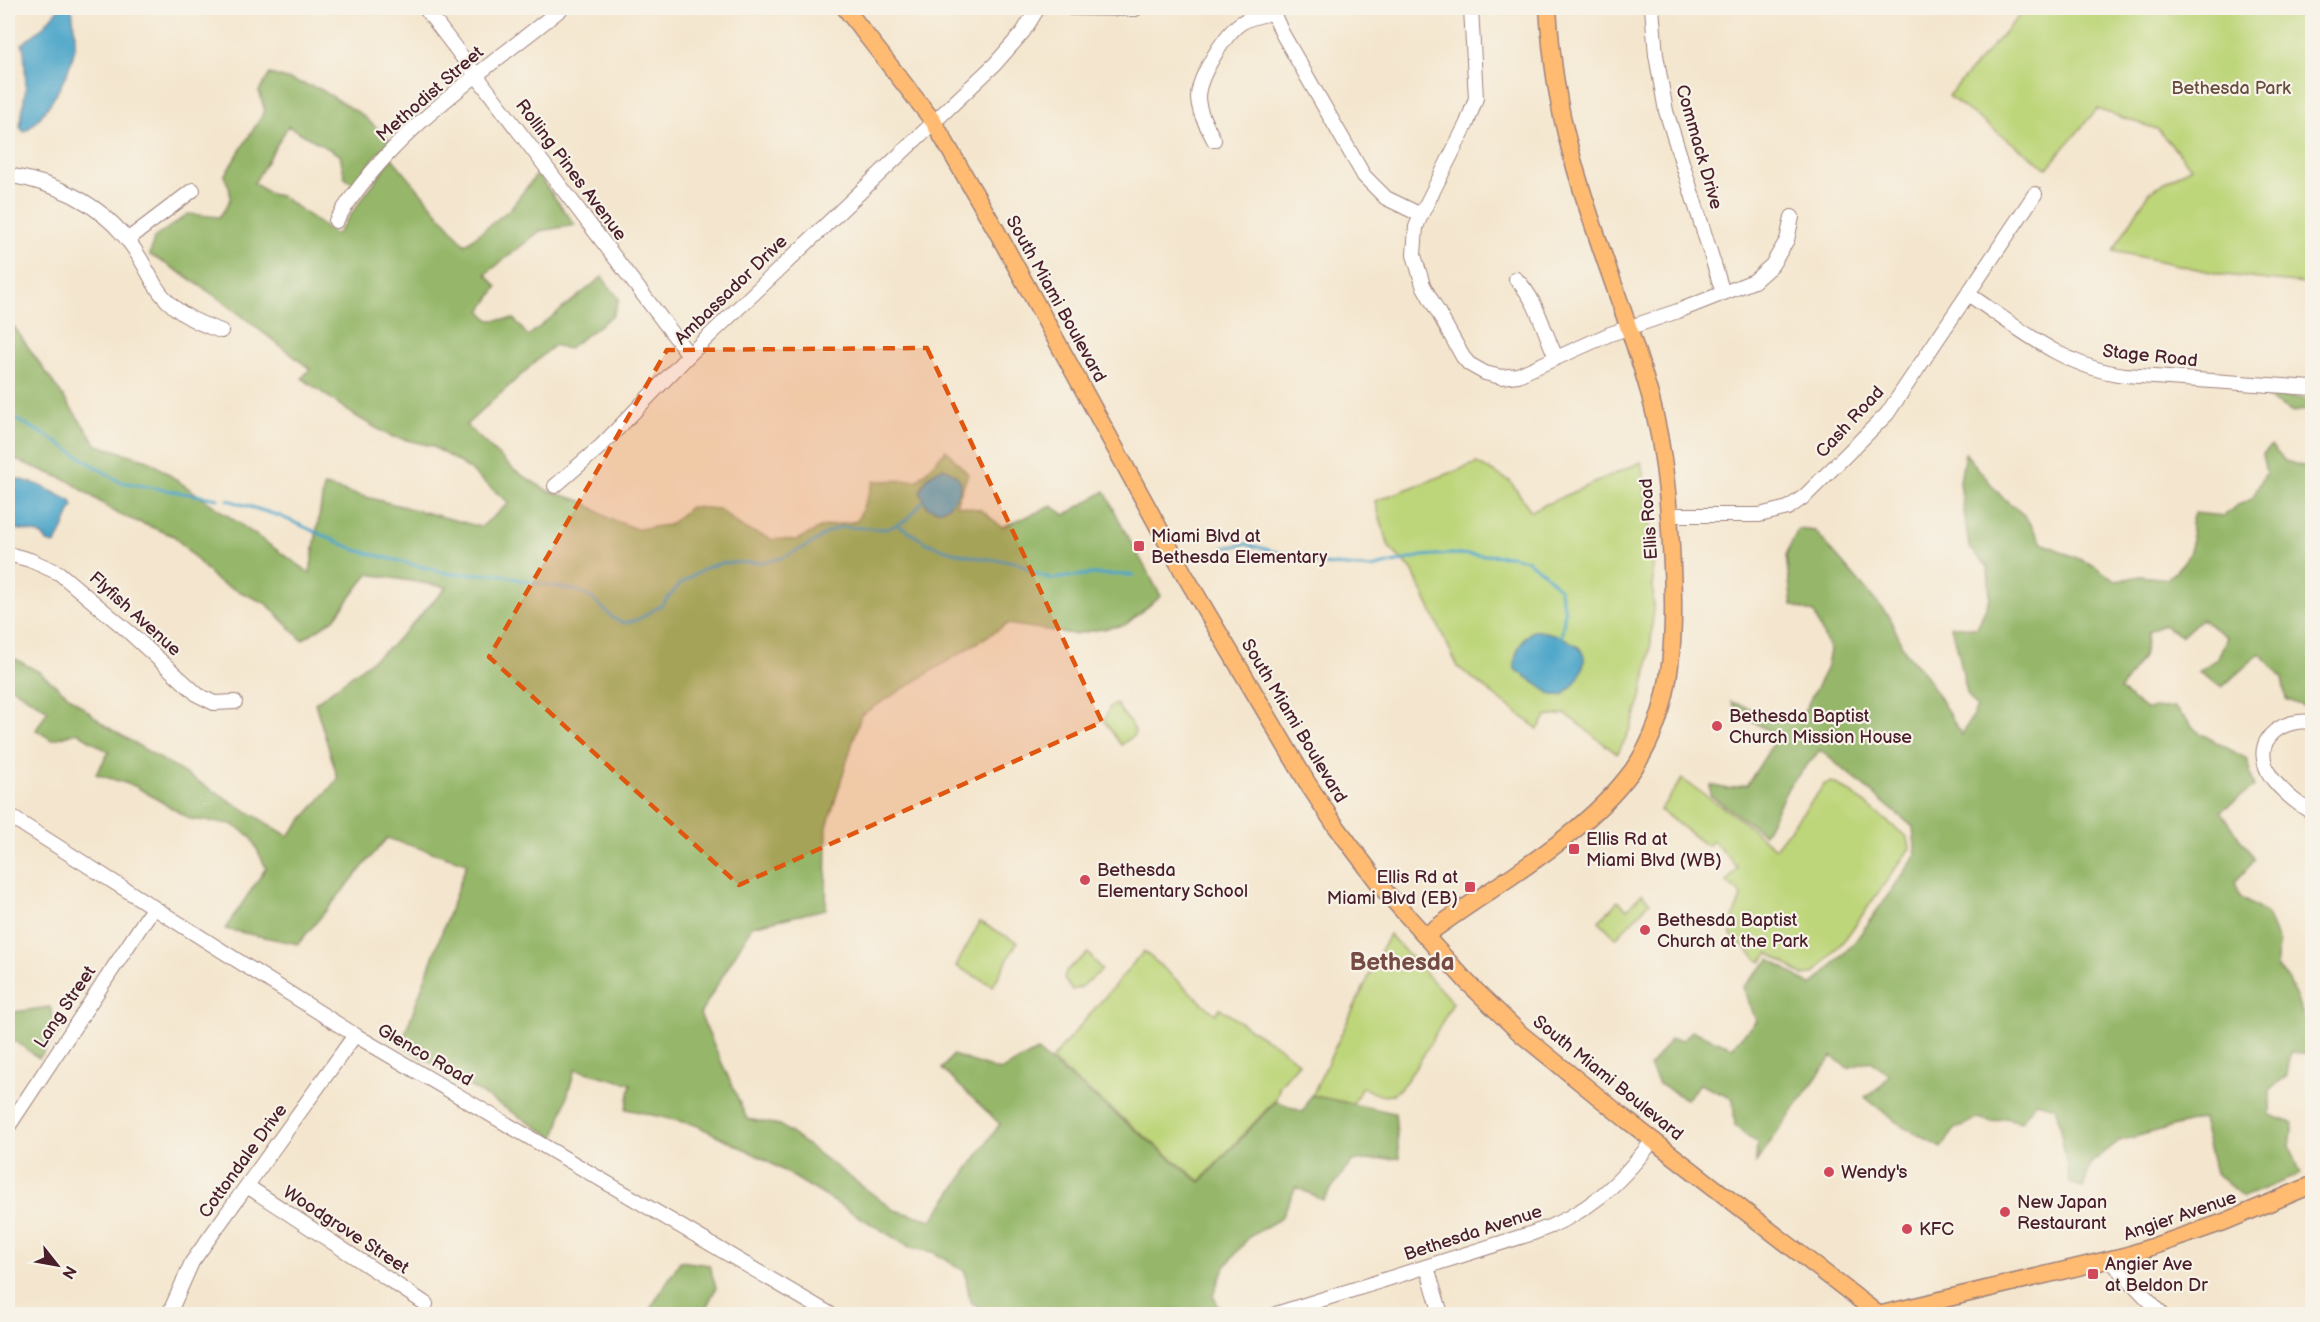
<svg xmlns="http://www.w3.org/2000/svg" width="2320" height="1322" font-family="'Balsamiq Sans',sans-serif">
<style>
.green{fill:#bed67a;stroke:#847a52;stroke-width:1.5;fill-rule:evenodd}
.forest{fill:#96b76a;stroke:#706b4a;stroke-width:1.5}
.water{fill:#4ca5c9;stroke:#4b627a;stroke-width:1.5}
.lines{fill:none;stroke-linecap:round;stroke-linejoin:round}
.stream{stroke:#4ca5c9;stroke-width:3}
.minor-casing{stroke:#9f827c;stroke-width:16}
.major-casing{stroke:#9f827c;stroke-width:19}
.minor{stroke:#fff;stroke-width:14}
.major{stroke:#ffbb71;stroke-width:16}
.marked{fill:#e0560e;fill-opacity:0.2;stroke:#e0560e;stroke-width:4.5;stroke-dasharray:12 8;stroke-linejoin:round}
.poi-dot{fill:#d1495b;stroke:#f7f3e8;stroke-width:2}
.labels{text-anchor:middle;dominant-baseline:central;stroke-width:4.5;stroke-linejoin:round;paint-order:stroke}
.park-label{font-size:18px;fill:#674d3f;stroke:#f7f3e8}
.street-label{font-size:18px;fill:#4a1f2b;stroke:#f7f3e8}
.poi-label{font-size:18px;fill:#4a1f2b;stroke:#f7f3e8;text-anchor:start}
.district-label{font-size:24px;font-weight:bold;fill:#754b43;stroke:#f7f3e8}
</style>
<rect width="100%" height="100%" fill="#f7f3e8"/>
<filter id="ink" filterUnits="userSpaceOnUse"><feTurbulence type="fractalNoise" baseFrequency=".0167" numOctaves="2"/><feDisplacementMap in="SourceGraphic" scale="12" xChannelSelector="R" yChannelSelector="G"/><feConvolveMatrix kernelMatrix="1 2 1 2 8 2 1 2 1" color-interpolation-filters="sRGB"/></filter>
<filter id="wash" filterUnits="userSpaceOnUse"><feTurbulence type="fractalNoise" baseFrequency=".008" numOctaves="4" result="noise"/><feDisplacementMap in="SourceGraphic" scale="24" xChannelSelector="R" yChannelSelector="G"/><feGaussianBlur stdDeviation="1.35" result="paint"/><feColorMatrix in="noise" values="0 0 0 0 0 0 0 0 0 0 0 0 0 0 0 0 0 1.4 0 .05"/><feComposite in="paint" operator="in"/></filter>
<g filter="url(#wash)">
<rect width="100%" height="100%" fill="#f4e6ce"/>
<g class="green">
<polygon points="2026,8 2312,8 2312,285 2225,275 2113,251 2149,192 2191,167 2157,129 2097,109 2047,168 1948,96"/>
<path d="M 1641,462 C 1656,549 1666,676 1617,754 L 1566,714 L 1546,717 L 1538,729 L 1458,667 L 1412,570 L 1389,547 L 1375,501 L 1477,463 L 1510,481 L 1531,511 ZM 1539,631 L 1562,638 L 1580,648 L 1574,684 L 1563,695 L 1553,695 L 1515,669 C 1513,659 1521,639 1530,633 C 1533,632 1536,631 1539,631 Z"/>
<polygon points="1116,704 1135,730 1134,735 1121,745 1104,721 1109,708"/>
<polygon points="1682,779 1741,820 1775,848 1825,784 1832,782 1850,792 1908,838 1910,848 1846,938 1814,974 1804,976 1769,953 1761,962 1731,935 1731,923 1742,895 1726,882 1738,868 1713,841 1707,846 1660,810"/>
<polygon points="1642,894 1650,902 1616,938 1599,921 1618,901 1627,909"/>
<polygon points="980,922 1017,942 993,986 956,966"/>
<path d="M 1389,934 L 1453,1003 C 1442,1021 1410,1085 1393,1094 C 1382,1099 1372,1092 1362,1087 L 1353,1104 L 1312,1096 Z"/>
<polygon points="1144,951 1215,1014 1220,1008 1253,1031 1275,1044 1299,1063 1280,1085 1276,1099 1200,1181 1051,1060"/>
<polygon points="1088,953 1102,970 1081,987 1072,990 1064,979 1066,971"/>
</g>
<g class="forest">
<path d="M 270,74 L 320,89 L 361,114 L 390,140 L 372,160 L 355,185 L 345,178 L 340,155 L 288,126 L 254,183 L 270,194 L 281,196 L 336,235 L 392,158 L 465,245 L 510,209 L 537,174 L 575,225 L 540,231 L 486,274 L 497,287 L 481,311 L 489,320 L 514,319 L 528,336 L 602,277 L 619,299 L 613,315 L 568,349 L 554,345 L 466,425 L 515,471 L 548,491 L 582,501 L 608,518 L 637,529 L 669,525 L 690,507 L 719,509 L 743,528 L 771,539 L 797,540 L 822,527 L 857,521 L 874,481 L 918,480 L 946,450 L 968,474 L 956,505 L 981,510 L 1002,527 L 1052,506 L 1065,515 L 1105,491 L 1122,526 L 1161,596 L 1125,625 L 1073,634 L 1007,624 L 861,715 L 827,827 L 826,909 L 752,926 L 700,1014 L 747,1119 L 780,1125 L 894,1210 L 932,1220 L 1000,1124 L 942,1069 L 953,1055 L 1000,1071 L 1037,1051 L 1200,1182 L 1276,1101 L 1303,1112 L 1311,1095 L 1395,1113 L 1399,1158 L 1352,1161 L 1323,1200 L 1296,1187 L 1281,1218 L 1249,1237 L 1225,1267 L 1213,1294 L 1222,1314 L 992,1314 L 970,1302 L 965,1271 L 933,1252 L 911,1248 L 764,1159 L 696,1125 L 626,1109 L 631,1084 L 575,1069 L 555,1138 L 401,1045 L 467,863 L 387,838 L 298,944 L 225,929 L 266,868 L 251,837 L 232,824 L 190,819 L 135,786 L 96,774 L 109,752 L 77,732 L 52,740 L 36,730 L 48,710 L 8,685 L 8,655 L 39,672 L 106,726 L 288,836 L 338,779 L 315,703 L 391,646 L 447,587 L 368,574 L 334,619 L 302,640 L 267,604 L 218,582 L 174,536 L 118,514 L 69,481 L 14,459 L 8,458 L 8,325 L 14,327 L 97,445 L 148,460 L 310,573 L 324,486 L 481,527 L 509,503 L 465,466 L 432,446 L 390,436 L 354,415 L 302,378 L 310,369 C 258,329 208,286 150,255 L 154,238 L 188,214 L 219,217 C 232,201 234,195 224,176 L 265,111 L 259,91 Z"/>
<polygon points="2261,394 2312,400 2312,415 2306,410 2293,412"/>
<path d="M 2271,446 L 2285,461 L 2312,469 L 2312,707 L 2307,708 L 2286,699 L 2282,678 L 2260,653 L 2222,687 L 2198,672 L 2218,658 L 2227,637 L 2201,619 L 2182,636 L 2163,625 L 2148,632 L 2143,656 L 2120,690 L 2145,709 L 2174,707 L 2198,732 L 2247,759 L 2254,787 L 2221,811 L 2255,860 L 2235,882 L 2241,898 L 2267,914 L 2279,944 L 2276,967 L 2288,978 L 2310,1032 L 2312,1032 L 2312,1054 L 2291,1052 L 2287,1075 L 2270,1090 L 2270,1115 L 2293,1123 L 2290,1146 L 2301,1174 L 2243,1197 L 2215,1173 L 2202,1119 L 2119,1141 L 2091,1163 L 2083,1188 L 2070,1183 L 2056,1107 L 2036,1102 L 2021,1122 L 2005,1118 L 1992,1122 L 1979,1118 L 1956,1128 L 1941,1148 L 1896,1122 L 1865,1097 L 1879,1089 L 1889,1075 L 1871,1061 L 1848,1068 L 1832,1056 L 1756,1162 L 1757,1143 L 1735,1126 L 1733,1099 L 1700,1084 L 1686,1099 L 1659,1084 L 1650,1066 L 1671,1039 L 1683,1040 L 1692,1031 L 1732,1047 L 1756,1021 L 1743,987 L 1770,959 L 1812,986 L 1854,943 L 1916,856 L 1913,827 L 1820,750 L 1789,786 L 1764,834 L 1710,795 L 1710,785 L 1727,789 L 1747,785 L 1778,736 L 1738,713 L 1731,702 L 1784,719 L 1799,721 L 1826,669 L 1830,651 L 1814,613 L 1792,605 L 1786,555 L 1798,529 L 1815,531 L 1890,618 L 1904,650 L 1926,676 L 1962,735 L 1977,707 L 1967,694 L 1958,650 L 1951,626 L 1977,628 L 1990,598 L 1988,567 L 1969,547 L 1960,482 L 1965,453 L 2001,496 L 2025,516 L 2042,543 L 2093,565 L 2116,581 L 2140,576 L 2167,579 C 2177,569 2191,558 2192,542 C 2192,528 2188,528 2194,513 L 2224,516 L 2236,506 L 2252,499 L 2266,472 L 2262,455 Z"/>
<polygon points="50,1007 58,1033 39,1058 16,1042 8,1040 8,1013"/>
<polygon points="680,1261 709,1265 716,1288 703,1314 647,1314"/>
</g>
<g class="water">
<path d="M 59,8 L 72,8 C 73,19 76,33 75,45 C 72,72 46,117 24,132 L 20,127 L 26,87 L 24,49 L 22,44 L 42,28 Z"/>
<path d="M 944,468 C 950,471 957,474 960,480 C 963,491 950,510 938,510 C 935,510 932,508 928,508 L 920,492 C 925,479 930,472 944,468 Z"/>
<path d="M 8,476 L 39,485 L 71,501 L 73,506 C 66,517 62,537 54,544 L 47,542 C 42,529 21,531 8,528 Z"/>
<path d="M 1533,631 C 1549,630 1573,640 1583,652 C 1588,668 1575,685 1563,695 L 1553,695 L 1515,669 C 1513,656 1522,638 1533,631 Z"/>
</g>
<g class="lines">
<g class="stream">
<polyline points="8,415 47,436 120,482 218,499"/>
<polyline points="228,500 280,516 356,550 450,574 498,574 524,581 579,591 594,600 613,618 623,623 637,620 662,605 680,584 707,567 722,563 765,562 782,558 809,545 830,531 841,527 887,529 907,520 923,501"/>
<polyline points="898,525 927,543 949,551 980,558 1016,562 1037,574 1052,579 1091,574 1133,575"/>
<polyline points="1223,548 1246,544 1322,564 1371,568 1422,556 1450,554 1511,556 1526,560 1543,572 1559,588 1565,611 1561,640"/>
</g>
</g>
</g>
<g filter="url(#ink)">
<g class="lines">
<defs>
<g id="minor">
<polyline points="425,8 689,355"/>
<polyline points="1071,8 1135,9 1137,8"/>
<polyline points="1271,8 1282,33 1364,176 1386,198 1421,215"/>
<polyline points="1471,8 1476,98 1467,123 1421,215 1416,227 1414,255 1423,285 1463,357 1469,364 1485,373 1501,377 1518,375 1610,334 1678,311 1754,281 1772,265 1787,240 1792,217"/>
<polyline points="1652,8 1656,55 1666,111 1723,293"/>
<path d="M 1214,140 C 1207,126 1198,112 1198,96 C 1199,76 1225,34 1241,23 C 1250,17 1261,15 1272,13"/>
<path d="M 8,175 C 54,183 95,200 126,238 C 138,252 146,269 155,285 C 170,310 194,322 221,331"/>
<path d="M 336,221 C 390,132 483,72 562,8"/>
<polyline points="127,240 193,190"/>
<path d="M 1516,279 C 1538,301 1543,330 1556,357"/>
<path d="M 1968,294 C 2017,327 2065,368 2125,375 L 2312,388"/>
<polyline points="555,486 601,446 689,355 995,64 1023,32 1038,8"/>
<polyline points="1669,515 1759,515 1788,508 1805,496 1887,414 2035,194"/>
<polyline points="8,554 30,560 59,573 129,632 198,695 214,703 235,702"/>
<path d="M 2312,722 C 2286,718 2254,736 2266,767 C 2271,783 2298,805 2312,812"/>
<polyline points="8,815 355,1035 830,1314"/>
<polyline points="8,1127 153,908"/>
<polyline points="247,1186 426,1304"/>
<polyline points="2110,1260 2162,1314"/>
<polyline points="1427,1267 1441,1314"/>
<polyline points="169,1314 192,1262 355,1035"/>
<path d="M 1276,1314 L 1533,1233 C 1586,1215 1619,1185 1653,1140"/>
</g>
<g id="major">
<polyline points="845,8 933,121 996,230 1183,572 1308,784 1333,822 1383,889 1467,982 1521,1034 1628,1121 1878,1314"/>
<path d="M 1425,936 C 1493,885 1581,840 1632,771 C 1678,708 1675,621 1671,547 C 1668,488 1662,431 1644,375 C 1621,299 1590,226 1570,149 C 1557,103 1551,55 1548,8"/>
<polyline points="1882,1314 2128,1255 2224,1222 2312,1185"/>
</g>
</defs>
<use href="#minor" class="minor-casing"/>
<use href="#major" class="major-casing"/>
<use href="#minor" class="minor"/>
<use href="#major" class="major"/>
</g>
</g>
<path class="marked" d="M 927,348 L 1102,722 L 739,885 L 489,657 L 667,350 Z"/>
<g class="poi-dot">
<rect x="1133" y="540" width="12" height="12" rx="3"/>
<circle cx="1717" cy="726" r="6"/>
<rect x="1568" y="843" width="12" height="12" rx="3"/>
<circle cx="1085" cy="880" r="6"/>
<rect x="1464" y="881" width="12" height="12" rx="3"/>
<circle cx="1645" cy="930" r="6"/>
<circle cx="1829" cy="1172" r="6"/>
<circle cx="2005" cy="1212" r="6"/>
<circle cx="1907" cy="1229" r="6"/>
<rect x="2087" y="1268" width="12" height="12" rx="3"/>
</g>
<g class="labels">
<g class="park-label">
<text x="2231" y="88">Bethesda Park</text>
</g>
<g class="street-label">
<text transform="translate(430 94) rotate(-41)">Methodist Street</text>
<text transform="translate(1699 147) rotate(74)">Commack Drive</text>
<text transform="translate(571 170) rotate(53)">Rolling Pines Avenue</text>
<text transform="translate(731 290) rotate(-44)">Ambassador Drive</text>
<text transform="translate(1056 299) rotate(61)">South Miami Boulevard</text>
<text transform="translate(2150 356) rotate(6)">Stage Road</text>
<text transform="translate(1850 422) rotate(-47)">Cash Road</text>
<text transform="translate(1649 519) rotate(-94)">Ellis Road</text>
<text transform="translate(135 614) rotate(42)">Flyfish Avenue</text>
<text transform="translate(1294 721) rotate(59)">South Miami Boulevard</text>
<text transform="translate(65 1007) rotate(-56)">Lang Street</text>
<text transform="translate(425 1055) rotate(30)">Glenco Road</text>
<text transform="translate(1608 1078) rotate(39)">South Miami Boulevard</text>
<text transform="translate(243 1161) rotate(-54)">Cottondale Drive</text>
<text transform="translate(2180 1216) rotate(-19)">Angier Avenue</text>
<text transform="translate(346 1230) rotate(33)">Woodgrove Street</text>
<text transform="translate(1473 1233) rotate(-18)">Bethesda Avenue</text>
</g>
<g class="poi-label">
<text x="1151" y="536">Miami Blvd at<tspan x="1151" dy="21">Bethesda Elementary</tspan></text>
<text x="1729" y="716">Bethesda Baptist<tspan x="1729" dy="21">Church Mission House</tspan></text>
<text x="1586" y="839">Ellis Rd at<tspan x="1586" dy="21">Miami Blvd (WB)</tspan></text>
<text x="1097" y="870">Bethesda<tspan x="1097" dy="21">Elementary School</tspan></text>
<text x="1458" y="877" text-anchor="end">Ellis Rd at<tspan x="1458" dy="21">Miami Blvd (EB)</tspan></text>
<text x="1657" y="920">Bethesda Baptist<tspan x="1657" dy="21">Church at the Park</tspan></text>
<text x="1841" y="1172">Wendy's</text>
<text x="2017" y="1202">New Japan<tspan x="2017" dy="21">Restaurant</tspan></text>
<text x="1919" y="1229">KFC</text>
<text x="2105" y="1264">Angier Ave<tspan x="2105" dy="21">at Beldon Dr</tspan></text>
</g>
<g class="district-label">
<text x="1402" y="962">Bethesda</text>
</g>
</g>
<rect width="2320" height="1322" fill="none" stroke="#f7f3e8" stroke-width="30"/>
<g transform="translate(57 1265) rotate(121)" stroke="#f7f3e8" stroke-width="4.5" paint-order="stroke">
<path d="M0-4.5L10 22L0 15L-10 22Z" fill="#4a1f2b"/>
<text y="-9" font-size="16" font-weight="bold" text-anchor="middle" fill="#4a1f2b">N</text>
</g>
</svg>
